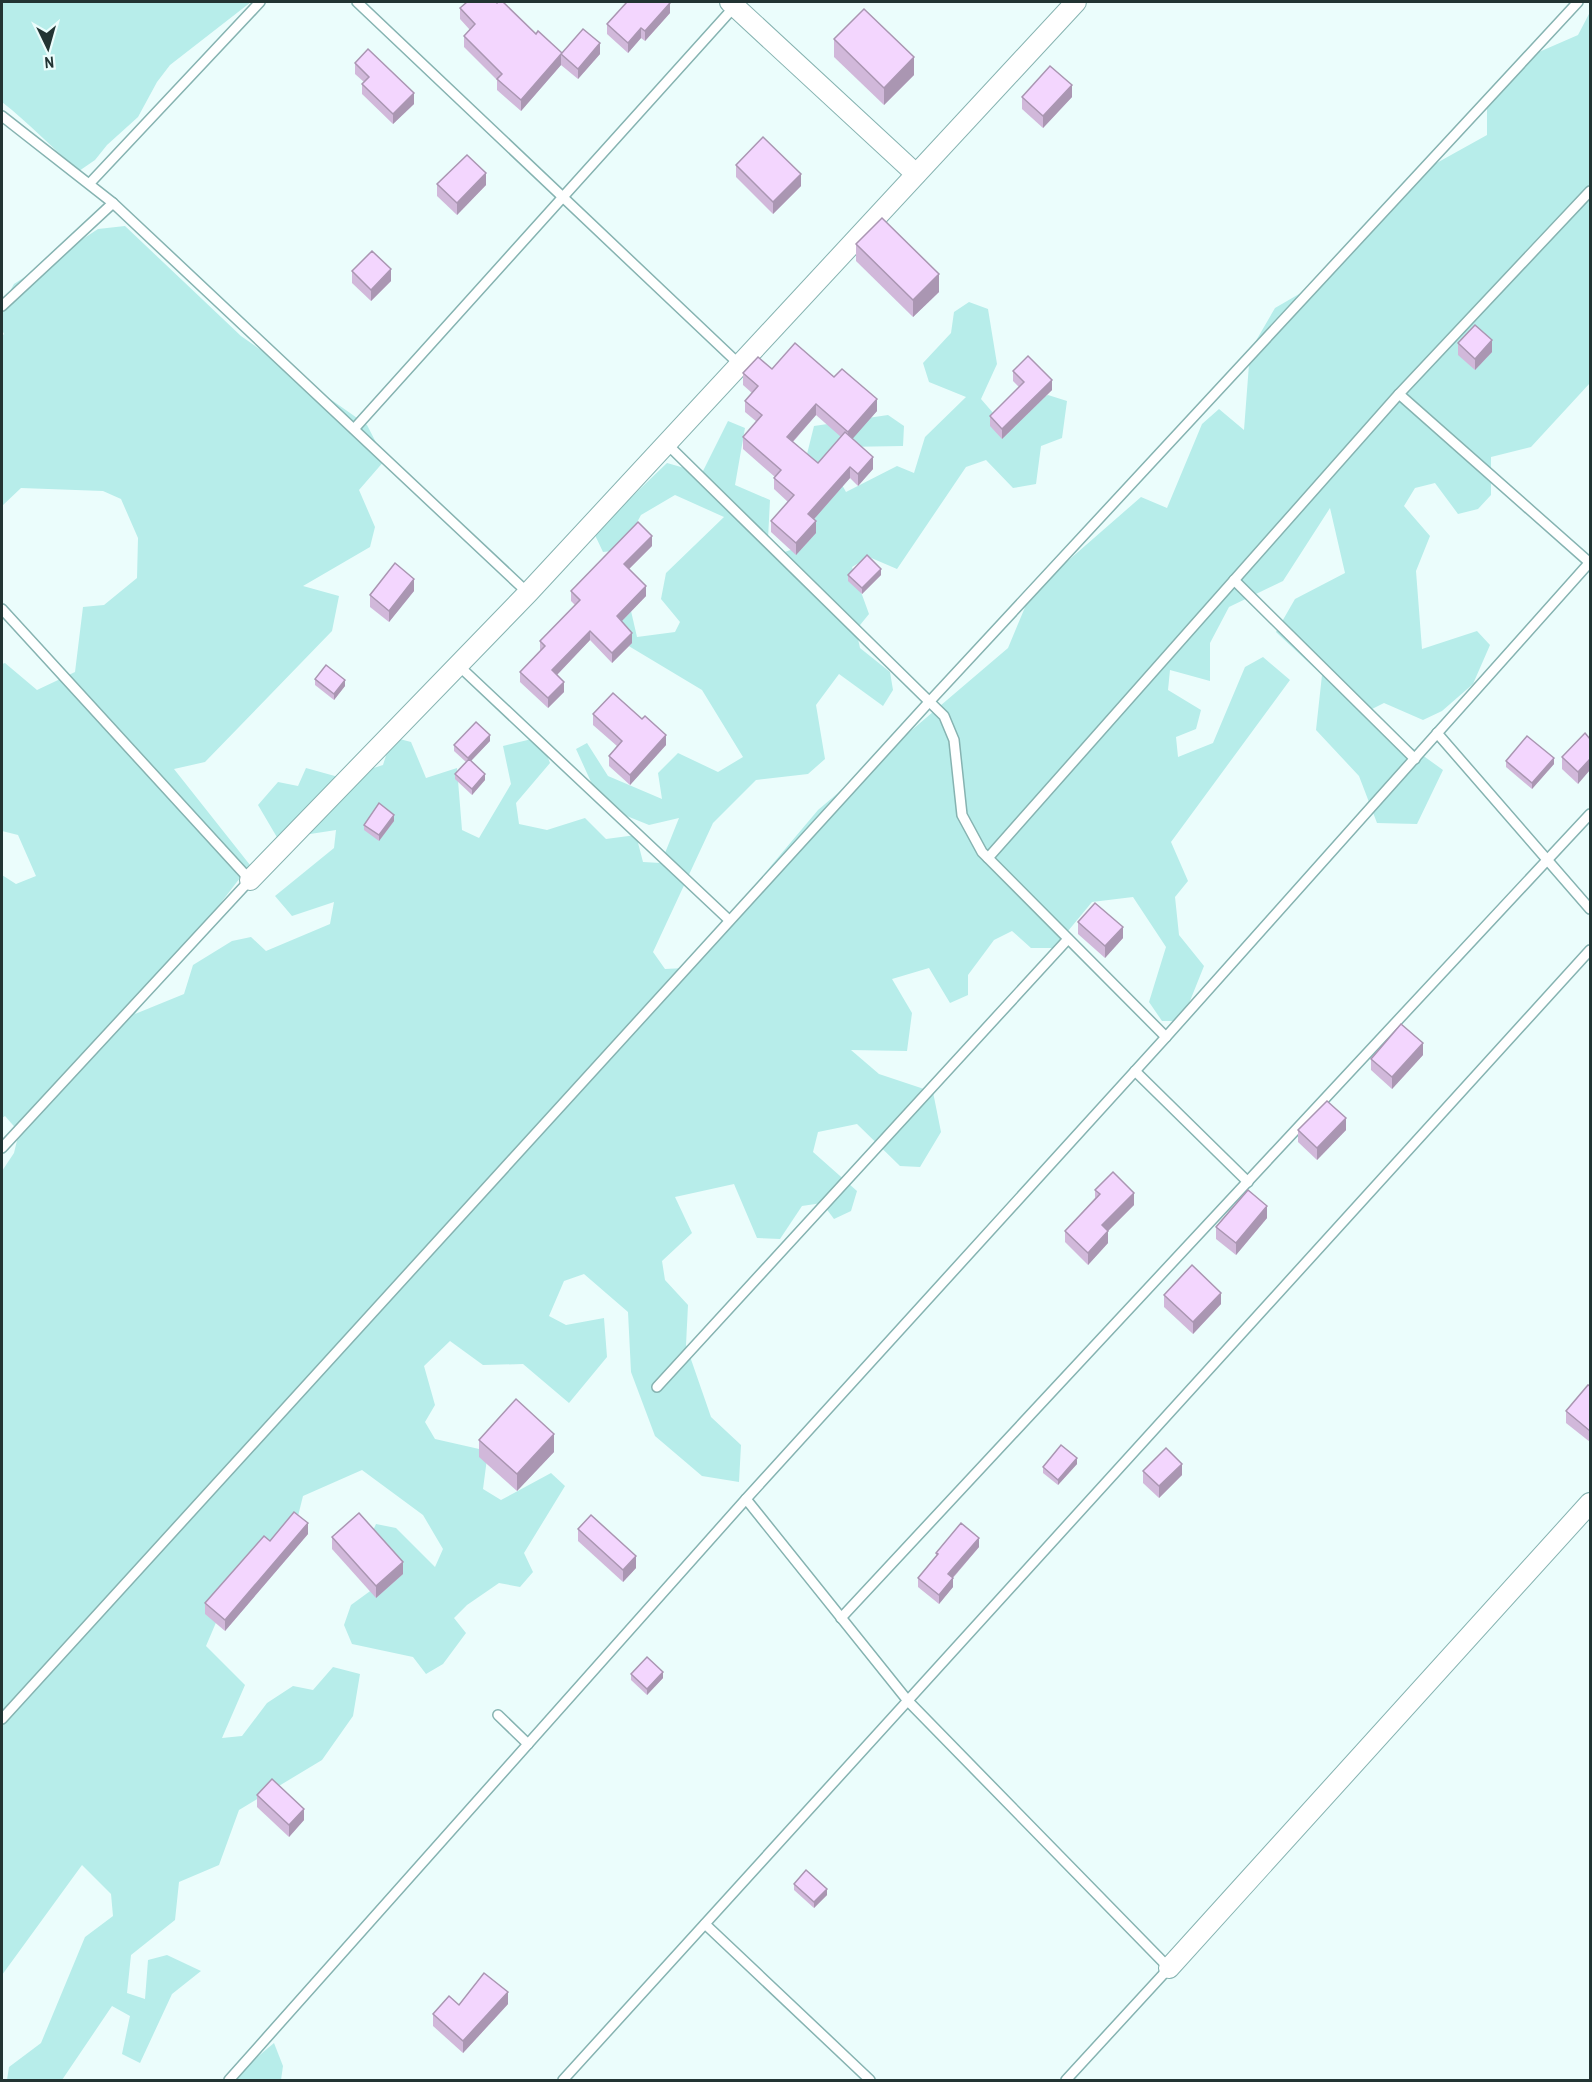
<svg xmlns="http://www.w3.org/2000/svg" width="1592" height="2082" font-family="'Archivo Narrow',sans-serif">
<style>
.green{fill:#b7edea}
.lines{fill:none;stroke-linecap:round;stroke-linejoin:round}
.service-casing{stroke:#86b3b1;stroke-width:12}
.minor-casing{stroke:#86b3b1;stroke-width:22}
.service{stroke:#fff;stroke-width:9}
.minor{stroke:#fff;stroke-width:20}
.wall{fill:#d1b8da;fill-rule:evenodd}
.shaded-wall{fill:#aa96b2}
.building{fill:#f3d6fe;stroke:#aa96b2;stroke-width:1.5}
</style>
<rect width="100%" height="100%" fill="#ebfdfc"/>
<g class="green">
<path d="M 2,2 L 251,2 L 170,65 L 157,82 L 138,117 L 107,145 L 95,160 L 79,171 C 52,148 29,123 2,102 Z"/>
<polygon points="1590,12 1590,383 1531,447 1491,457 1491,495 1478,509 1458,514 1435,483 1415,488 1404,506 1430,536 1416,571 1422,649 1477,631 1490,645 1473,684 1442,711 1423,720 1384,703 1364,713 1443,770 1417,824 1377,823 1359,776 1316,730 1322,675 1276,632 1295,599 1345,573 1330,508 1283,581 1229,607 1210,643 1210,681 1170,670 1168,690 1201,710 1196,729 1176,737 1178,757 1213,743 1245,667 1263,657 1290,680 1171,842 1188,881 1175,897 1179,935 1204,966 1182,1021 1162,1021 1149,1002 1166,947 1133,897 1092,902 1054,948 1031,948 1012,931 994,940 968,975 968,995 950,1003 929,968 892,979 912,1013 907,1051 851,1050 879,1074 933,1092 941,1132 920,1167 900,1166 857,1124 818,1132 813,1152 857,1191 851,1211 834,1219 822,1203 802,1206 780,1239 757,1238 734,1184 675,1197 692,1233 662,1261 665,1280 688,1305 686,1345 711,1417 741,1445 739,1482 702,1476 655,1436 631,1372 628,1312 584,1274 564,1281 549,1316 566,1325 604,1318 607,1357 569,1403 523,1364 483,1365 450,1341 424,1366 435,1405 425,1422 435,1439 488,1451 483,1489 501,1500 551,1473 565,1486 524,1553 533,1572 520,1587 499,1583 467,1605 454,1618 466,1633 443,1664 426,1674 413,1657 352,1644 344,1625 351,1605 395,1573 368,1542 376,1524 396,1528 435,1567 443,1549 423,1515 362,1470 303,1496 298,1516 238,1571 206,1646 245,1685 222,1738 242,1736 267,1703 293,1686 313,1690 333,1667 360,1674 353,1716 322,1760 239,1810 219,1865 179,1882 175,1920 131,1955 127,1993 145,1999 148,1960 167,1955 201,1971 172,1994 140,2063 122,2054 130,2016 112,2006 62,2080 7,2080 9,2067 41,2043 85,1937 113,1916 111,1894 82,1865 2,1975 2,1171 14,1153 19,1132 5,1116 2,1118 2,875 16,884 36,876 18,835 2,831 2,664 5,663 37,690 75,672 83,607 104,605 137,578 138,538 121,499 103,491 21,488 2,506 2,336 4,334 2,330 2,305 14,284 98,229 125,226 241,336 367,425 385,460 359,490 375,527 370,547 303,586 339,596 332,631 205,762 174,769 250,865 135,1014 184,994 193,965 232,941 251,937 266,951 330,924 334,902 292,916 275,896 334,848 336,830 278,839 258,805 278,782 298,786 306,768 342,778 383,765 392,737 411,742 426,778 457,768 462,830 479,838 511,784 503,746 540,737 550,763 516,803 519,824 547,830 585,818 606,839 636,835 643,862 661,863 679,818 649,825 602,806 576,749 587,743 608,776 662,799 658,773 678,753 718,772 743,757 702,690 622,642 617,623 631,611 637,637 675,632 680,622 661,599 666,573 724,517 675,495 641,515 622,550 603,552 594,533 667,463 702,473 728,421 745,428 735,485 770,500 768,539 779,554 799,547 827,497 804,466 814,426 888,415 904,426 903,446 843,447 827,458 846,492 897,466 914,473 925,437 966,397 929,382 923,363 951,333 954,312 969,302 988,309 997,364 981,399 994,414 1048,395 1067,401 1062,438 1041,446 1036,484 1013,488 986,460 966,467 897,569 869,557 852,567 869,614 856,630 860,648 890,672 893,690 883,706 839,674 816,705 825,759 808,774 756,780 713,823 653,952 665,969 685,968 818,810 1008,648 1031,593 1141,497 1167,508 1202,424 1219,409 1244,430 1250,351 1275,308 1306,290 1406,180 1487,135 1487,104 1518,61 1578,35"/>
<polygon points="274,2043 283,2066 281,2080 230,2080"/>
</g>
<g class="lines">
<defs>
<g id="service">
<polyline points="357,2 740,365"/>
<polyline points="2,116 113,203 528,593"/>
<polyline points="90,183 260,2"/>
<polyline points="2,306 113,203"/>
<polyline points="1399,394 1590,563"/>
<polyline points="354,429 735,6"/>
<polyline points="667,444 944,716 954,740 962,815 982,852 1166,1037"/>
<polyline points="1234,580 1415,759"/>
<polyline points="2,609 250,880 2,1148"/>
<polyline points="458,665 729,920"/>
<polyline points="1437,733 1590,909"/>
<polyline points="988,858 1399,394 1590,191"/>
<polyline points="1135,1071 1248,1182"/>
<polyline points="657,1387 1068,939"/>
<polyline points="746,1499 908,1701 1169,1968 1066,2080"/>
<polyline points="841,1618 1590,814"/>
<polyline points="498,1715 528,1744"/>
<polyline points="2,1719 930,701 1578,2"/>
<polyline points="705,1924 870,2080"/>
<polyline points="229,2080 746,1499 1166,1037 1590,562"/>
<polyline points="563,2080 1590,950"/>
</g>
<g id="minor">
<polyline points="730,2 916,174"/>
<polyline points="250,880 528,593 1076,2"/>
<polyline points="1169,1968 1590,1503"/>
</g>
</defs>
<use href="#service" class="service-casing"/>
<use href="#minor" class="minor-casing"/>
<use href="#service" class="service"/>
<use href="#minor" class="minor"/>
</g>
<g class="wall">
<polygon points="460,8 536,34 562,53 600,54 578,79 561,65 521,111 497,90 497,80 464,47 464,36 470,30 460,19"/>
<polygon points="670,13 645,41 641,38 628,53 607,34 607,24"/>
<polygon points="834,39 914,75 884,105 834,57"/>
<polygon points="355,63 414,104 393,124 362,94 362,84 364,82 355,74"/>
<polygon points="1022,97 1072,97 1043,128 1022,109"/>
<polygon points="736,165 801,186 773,214 736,177"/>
<polygon points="437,184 486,185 457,215 437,196"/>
<polygon points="856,244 939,292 913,317 856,261"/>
<polygon points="352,271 391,281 371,301 352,283"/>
<polygon points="1458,343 1492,352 1475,370 1458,355"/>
<path d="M 772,369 L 834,377 L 877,411 L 852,439 L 873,469 L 858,486 L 850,478 L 814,519 L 816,533 L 796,555 L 771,532 L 771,521 L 788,502 L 774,489 L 774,478 L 775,477 L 743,449 L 743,437 L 757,422 L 745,412 L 745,401 L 752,393 L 743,385 L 743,373 ZM 816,415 L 841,437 L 818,463 L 793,442 Z"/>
<polygon points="1013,371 1052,390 1002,439 990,426 990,416 1019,387 1013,381"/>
<polygon points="652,546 629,569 646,596 621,622 632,643 612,663 590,640 557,675 564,692 548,708 520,682 520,672 540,651 540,641 575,605 571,601 571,591"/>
<polygon points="848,575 881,575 862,594 848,581"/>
<polygon points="414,591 389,622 370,607 370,595"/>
<polygon points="315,679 345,686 334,700 315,685"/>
<polygon points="593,714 666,745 630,785 609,766 609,756 617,746 593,725"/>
<polygon points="1590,739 1578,784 1562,769 1562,757"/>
<polygon points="490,741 471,761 485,780 472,795 455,779 455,774 466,762 454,751 454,745"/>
<polygon points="1506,761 1554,764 1532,789 1506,767"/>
<polygon points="394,821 379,841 364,830 364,825"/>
<polygon points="1078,922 1123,938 1105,958 1078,934"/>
<polygon points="1423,1055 1392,1089 1371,1070 1371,1059"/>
<polygon points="1298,1130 1346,1130 1317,1160 1298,1142"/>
<polygon points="1095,1190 1134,1205 1108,1231 1108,1243 1088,1265 1065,1242 1065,1231 1095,1198"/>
<polygon points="1267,1218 1236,1255 1216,1239 1216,1227"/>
<polygon points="1164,1295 1221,1304 1193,1334 1164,1307"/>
<polygon points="1590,1386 1590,1442 1566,1423 1566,1411"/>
<polygon points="479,1440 554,1452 517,1491 479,1457"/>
<polygon points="1077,1464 1058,1485 1043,1473 1043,1467"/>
<polygon points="1143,1471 1182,1475 1159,1498 1143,1483"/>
<polygon points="578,1529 636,1568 623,1582 578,1541"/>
<polygon points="308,1534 225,1631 205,1614 205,1603 270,1541"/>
<polygon points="332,1537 403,1574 376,1598 332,1549"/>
<polygon points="979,1547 953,1578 953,1587 939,1604 918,1587 918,1578 936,1556 936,1553"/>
<polygon points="631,1674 663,1678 647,1695 631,1680"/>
<polygon points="257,1795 304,1820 289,1837 257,1807"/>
<polygon points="794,1884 827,1895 814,1908 794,1890"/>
<polygon points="508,2004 463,2053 433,2026 433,2014 459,2005"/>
</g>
<g class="shaded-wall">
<polygon points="670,3 670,13 645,41 645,31"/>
<polygon points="641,28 641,38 628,53 628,43"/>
<polygon points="600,43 600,54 578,79 578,69"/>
<polygon points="561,54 561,65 521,111 521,100"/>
<polygon points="914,57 914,75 884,105 884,88"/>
<polygon points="1072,85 1072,97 1043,128 1043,116"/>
<polygon points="414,93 414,104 393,124 393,114"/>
<polygon points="486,173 486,185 457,215 457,203"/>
<polygon points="801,174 801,186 773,214 773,202"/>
<polygon points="391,269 391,281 371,301 371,290"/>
<polygon points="939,274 939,292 913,317 913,300"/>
<polygon points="1492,340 1492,352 1475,370 1475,359"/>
<polygon points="1052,380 1052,390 1002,439 1002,429"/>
<polygon points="877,399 877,411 848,444 848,432"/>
<polygon points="816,404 816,415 787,448 787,437"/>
<polygon points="873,457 873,469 858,486 858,474"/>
<polygon points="850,467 850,478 808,526 808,514"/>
<polygon points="816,521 816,533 796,555 796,543"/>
<polygon points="652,536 652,546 624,574 624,564"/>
<polygon points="881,569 881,575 862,594 862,588"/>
<polygon points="414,579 414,591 389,622 389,611"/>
<polygon points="646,586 646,596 617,626 617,616"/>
<polygon points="590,631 590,640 552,680 552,670"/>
<polygon points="632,633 632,643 612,663 612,653"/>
<polygon points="345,680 345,686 334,700 334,694"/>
<polygon points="564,682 564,692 548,708 548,698"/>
<polygon points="490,735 490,741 468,764 468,758"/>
<polygon points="666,735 666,745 630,785 630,775"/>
<polygon points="1554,758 1554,764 1532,789 1532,783"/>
<polygon points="1590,759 1590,770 1578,784 1578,772"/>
<polygon points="485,774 485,780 472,795 472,789"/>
<polygon points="394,815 394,821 379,841 379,835"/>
<polygon points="1123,927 1123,938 1105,958 1105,946"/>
<polygon points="1423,1043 1423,1055 1392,1089 1392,1077"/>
<polygon points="1346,1118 1346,1130 1317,1160 1317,1148"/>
<polygon points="1134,1193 1134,1205 1102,1237 1102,1225"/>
<polygon points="1267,1206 1267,1218 1236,1255 1236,1243"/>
<polygon points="1108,1231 1108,1243 1088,1265 1088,1253"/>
<polygon points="1221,1293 1221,1304 1193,1334 1193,1322"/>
<polygon points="554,1434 554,1452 517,1491 517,1474"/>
<polygon points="1077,1458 1077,1464 1058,1485 1058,1480"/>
<polygon points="1182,1464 1182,1475 1159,1498 1159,1486"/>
<polygon points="308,1523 308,1534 225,1631 225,1620"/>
<polygon points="979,1538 979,1547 948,1583 948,1574"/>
<polygon points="636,1556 636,1568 623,1582 623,1570"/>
<polygon points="403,1562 403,1574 376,1598 376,1586"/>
<polygon points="953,1578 953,1587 939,1604 939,1595"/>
<polygon points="663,1672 663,1678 647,1695 647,1689"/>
<polygon points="304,1809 304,1820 289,1837 289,1825"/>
<polygon points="827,1889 827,1895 814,1908 814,1902"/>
<polygon points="508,1992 508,2004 463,2053 463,2041"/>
</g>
<g class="building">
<polygon points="467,2 496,2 497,3 498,2 503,2 536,34 538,31 562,53 583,29 600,43 578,69 561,54 521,100 497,79 502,74 464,36 475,24 460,8"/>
<polygon points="627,2 668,2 670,3 645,31 641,28 628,43 607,24"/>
<polygon points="864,9 914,57 884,88 834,39"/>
<polygon points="368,49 414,93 393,114 362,84 369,77 355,63"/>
<polygon points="1050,66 1072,85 1043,116 1022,97"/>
<polygon points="763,137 801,174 773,202 736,165"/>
<polygon points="467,155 486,173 457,203 437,184"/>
<polygon points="882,218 939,274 913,300 856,244"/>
<polygon points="372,251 391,269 371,290 352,271"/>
<polygon points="1475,325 1492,340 1475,359 1458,343"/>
<polygon points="795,343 834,377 842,369 877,399 848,432 816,404 787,437 818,463 845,432 873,457 858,474 850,467 808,514 816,521 796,543 771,521 794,495 774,478 781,470 743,437 762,415 745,401 758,386 743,373 758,357 772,369"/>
<polygon points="1028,356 1052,380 1002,429 990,416 1024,382 1013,371"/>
<polygon points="638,522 652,536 624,564 646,586 617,616 632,633 612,653 590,631 552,670 564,682 548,698 520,672 545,646 540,641 580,600 571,591"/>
<polygon points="867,555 881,569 862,588 848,575"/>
<polygon points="395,563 414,579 389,611 370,595"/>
<polygon points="326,665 345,680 334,694 315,679"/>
<polygon points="613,693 642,719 645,716 666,735 630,775 609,756 622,741 593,714"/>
<polygon points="476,722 490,735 468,758 454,745"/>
<polygon points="1585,733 1590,739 1590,759 1578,772 1562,757"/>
<polygon points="1527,736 1554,758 1532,783 1506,761"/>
<polygon points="469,759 485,774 472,789 455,774"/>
<polygon points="379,803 394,815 379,835 364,825"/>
<polygon points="1095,903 1123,927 1105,946 1078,922"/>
<polygon points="1401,1024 1423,1043 1392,1077 1371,1059"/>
<polygon points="1327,1101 1346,1118 1317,1148 1298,1130"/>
<polygon points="1113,1172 1134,1193 1102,1225 1108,1231 1088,1253 1065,1231 1100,1194 1095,1190"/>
<polygon points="1248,1190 1267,1206 1236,1243 1216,1227"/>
<polygon points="1192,1265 1221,1293 1193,1322 1164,1295"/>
<polygon points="1588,1385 1590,1386 1590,1431 1566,1411"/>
<polygon points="516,1399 554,1434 517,1474 479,1440"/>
<polygon points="1061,1445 1077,1458 1058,1480 1043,1467"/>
<polygon points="1166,1448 1182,1464 1159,1486 1143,1471"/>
<polygon points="294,1512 308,1523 225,1620 205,1603 264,1536 270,1541"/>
<polygon points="359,1513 403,1562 376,1586 332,1537"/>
<polygon points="591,1515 636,1556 623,1570 578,1529"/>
<polygon points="961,1523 979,1538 948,1574 953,1578 939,1595 918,1578 938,1554 936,1553"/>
<polygon points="647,1657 663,1672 647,1689 631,1674"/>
<polygon points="272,1779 304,1809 289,1825 257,1795"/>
<polygon points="806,1870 827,1889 814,1902 794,1884"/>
<polygon points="484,1973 508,1992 463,2041 433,2014 449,1996 459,2005"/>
</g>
<rect width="1592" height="2082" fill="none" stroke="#223433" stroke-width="6"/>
<g transform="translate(48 48) rotate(175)" stroke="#ebfdfc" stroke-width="4.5" paint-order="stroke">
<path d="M0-4.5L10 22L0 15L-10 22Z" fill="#223433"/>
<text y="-9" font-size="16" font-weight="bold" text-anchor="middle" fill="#223433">N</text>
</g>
</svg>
